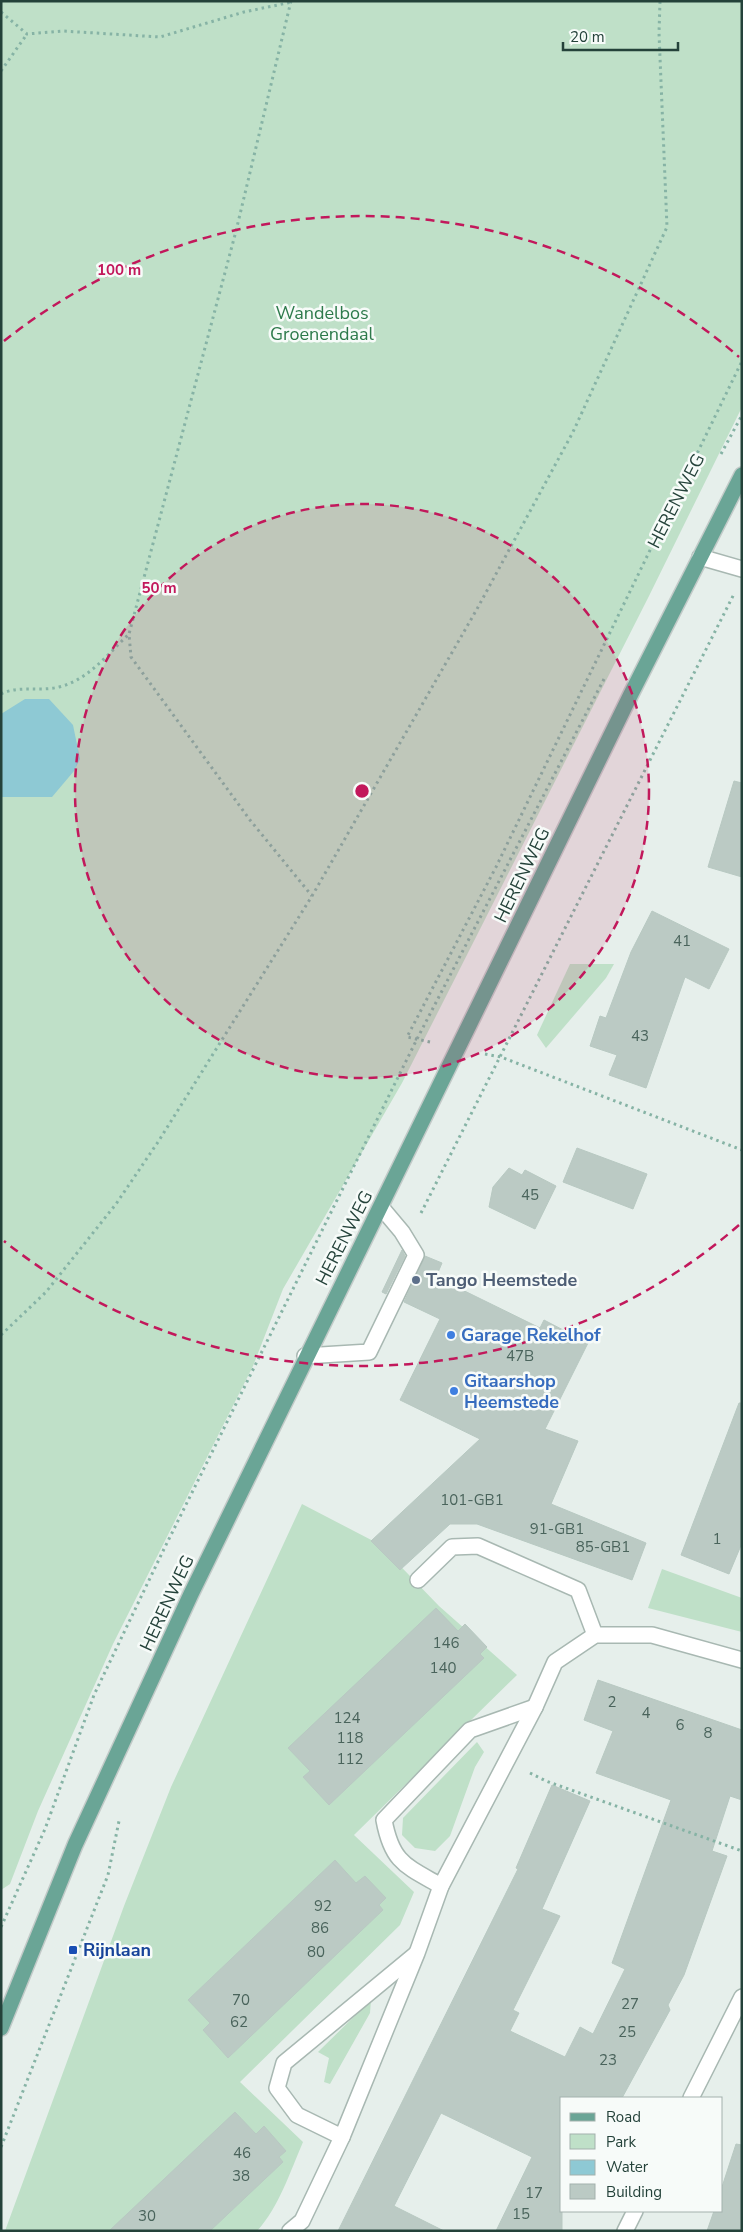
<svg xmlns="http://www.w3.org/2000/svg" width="743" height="2232" font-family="'Nunito Sans',sans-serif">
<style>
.green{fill:#bfe0c8}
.water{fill:#8ec9d4}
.building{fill:#bbcac4;stroke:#b8c9c2}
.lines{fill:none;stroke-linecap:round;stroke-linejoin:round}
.service-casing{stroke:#a8b8b2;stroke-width:18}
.minor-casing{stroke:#a8b8b2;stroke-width:18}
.primary-casing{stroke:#c2cac8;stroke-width:18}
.path{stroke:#86b3a5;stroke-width:3;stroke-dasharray:2.5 4;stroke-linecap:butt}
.service{stroke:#fff;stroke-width:15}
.minor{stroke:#fff;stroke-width:15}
.primary{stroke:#6aa596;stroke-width:15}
.ring{fill:none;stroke:#c2185b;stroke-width:2.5;stroke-dasharray:9 6}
.service-dot{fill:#5c6f8a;stroke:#f7fbf9;stroke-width:2}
.shop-dot{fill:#3f7fe0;stroke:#f7fbf9;stroke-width:2}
.transit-dot{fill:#1a4fb4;stroke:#f7fbf9;stroke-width:2}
.labels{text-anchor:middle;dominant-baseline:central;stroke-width:5;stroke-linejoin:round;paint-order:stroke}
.number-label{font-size:15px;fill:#4a645c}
.park-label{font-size:18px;fill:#2d7a4b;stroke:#f7fbf9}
.street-label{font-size:18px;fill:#24423a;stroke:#f7fbf9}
.service-label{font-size:18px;font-weight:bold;fill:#4e5e75;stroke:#f7fbf9;text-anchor:start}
.shop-label{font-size:18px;font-weight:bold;fill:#366cbe;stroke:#f7fbf9;text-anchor:start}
.transit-label{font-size:18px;font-weight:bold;fill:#164399;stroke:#f7fbf9;text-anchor:start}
.centre{fill:#c2185b;stroke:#f7fbf9;stroke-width:2.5}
.ring-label{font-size:15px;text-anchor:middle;font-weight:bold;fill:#c2185b;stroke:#f7fbf9;stroke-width:5;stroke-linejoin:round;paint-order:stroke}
</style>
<rect width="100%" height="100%" fill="#e6efeb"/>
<g class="green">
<polygon points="1,1 742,1 742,407 649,596 402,1083 283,1289 253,1366 113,1644 38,1811 10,1884 1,1890"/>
<polygon points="570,964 614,964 606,978 546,1048 537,1035"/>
<path d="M 302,1504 L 379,1544 L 439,1606 L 517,1675 L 354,1835 L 414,1892 L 400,1925 L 240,2082 L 303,2142 C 290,2172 279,2207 257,2231 L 5,2231 L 124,1906 L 171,1787 Z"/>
<polygon points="662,1569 742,1598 742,1632 648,1608"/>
<polygon points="477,1742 484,1752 475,1767 450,1836 435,1851 415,1848 402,1835 403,1818"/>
<polygon points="371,2000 370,2013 330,2084 324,2082 329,2058 318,2052"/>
</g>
<polygon class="water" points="25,699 49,699 73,725 80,759 74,771 52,797 1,797 1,714"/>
<g class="building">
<polygon points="734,781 742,783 742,877 708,867"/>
<polygon points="652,911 729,949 709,989 685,977 646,1088 609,1075 617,1055 590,1046 600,1016 606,1018 631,952"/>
<polygon points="577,1148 647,1174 633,1209 563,1182"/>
<polygon points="509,1168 522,1175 525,1170 556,1186 535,1229 489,1207 493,1187"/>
<polygon points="402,1250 405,1256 386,1294 382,1292"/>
<polygon points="425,1256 442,1263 436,1277 540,1328 544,1320 588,1343 545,1429 578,1441 551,1504 646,1543 632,1580 477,1524 450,1524 400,1570 371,1541 480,1439 400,1400 440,1319 404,1302"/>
<polygon points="739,1403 742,1403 742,1543 729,1574 681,1555"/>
<polygon points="436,1608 458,1631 465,1624 487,1647 480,1654 484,1658 329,1805 303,1777 310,1771 288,1748"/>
<polygon points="598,1680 742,1730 742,1800 730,1796 712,1851 727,1856 684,1975 668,2005 670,2010 622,2098 562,2098 562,2231 496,2231 532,2157 441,2113 394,2206 444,2231 338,2231 518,1869 516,1868 552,1785 590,1801 542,1909 560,1916 513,2010 519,2013 510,2031 565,2057 580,2027 593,2034 625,1969 612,1963 671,1800 596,1773 613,1731 584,1720"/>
<polygon points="335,1860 356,1883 365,1876 386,1898 379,1905 383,1910 228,2058 203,2030 210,2023 188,2000"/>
<polygon points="235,2112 256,2134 264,2126 286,2151 279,2157 283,2162 210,2231 109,2231"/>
<polygon points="736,2144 742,2145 742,2231 707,2231 714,2211 722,2211 722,2187"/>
</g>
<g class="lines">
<defs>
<g id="service">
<polyline points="700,557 742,569"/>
<polyline points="305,1356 369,1352 416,1255 402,1232 381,1207"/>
<polyline points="418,1580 452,1547 478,1546 578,1590 595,1635"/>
</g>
<g id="minor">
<path d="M 441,1886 C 406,1866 392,1863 384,1820 L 470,1730 L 535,1707"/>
<polyline points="691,2098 742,1997"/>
<polyline points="342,2137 297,2115 277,2088 284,2063 416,1954"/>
<polyline points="290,2231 302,2221 342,2137 417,1953 441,1886 535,1707 555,1662 595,1635 652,1635 742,1660"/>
<polyline points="625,2231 635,2211"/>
</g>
<polyline id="primary" points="1,2028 75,1845 191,1594 631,694 742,475"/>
</defs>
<use href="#service" class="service-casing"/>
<use href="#minor" class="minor-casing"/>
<use href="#primary" class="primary-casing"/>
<g class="path">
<polyline points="291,1 236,231 129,634 131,657 250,820 312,896"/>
<polyline points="1,12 27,34 63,31 160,37 244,12 292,2"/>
<polyline points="1,71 27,34"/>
<polyline points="721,454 742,415"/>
<path d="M 1,694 C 19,685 39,692 59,687 C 88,680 107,655 129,634"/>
<polyline points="430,1042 407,1037 496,867 742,361"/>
<polyline points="485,1054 501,1057 742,1150"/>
<polyline points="421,1213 734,594"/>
<polyline points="1,1335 46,1292 116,1204 158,1142 312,896 477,609 573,432 667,227 659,33 660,1"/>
<polyline points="530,1773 546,1781 742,1851"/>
<polyline points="1,1927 45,1829 94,1695 164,1549 417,1039 604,679"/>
<polyline points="1,2147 108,1875 119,1821"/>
</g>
<use href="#service" class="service"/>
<use href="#minor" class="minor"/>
<use href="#primary" class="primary"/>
</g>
<circle cx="362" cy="791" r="287" fill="#c2185b" fill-opacity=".12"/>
<g class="ring">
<circle cx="362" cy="791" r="287"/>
<path d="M739 1225A575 575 0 0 1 4 1241M4 341A575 575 0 0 1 739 357"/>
</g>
<circle class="service-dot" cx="416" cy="1280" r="5"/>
<g class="shop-dot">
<circle cx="451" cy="1335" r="5"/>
<circle cx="454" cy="1391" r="5"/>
</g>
<rect class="transit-dot" x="68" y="1945" width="10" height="10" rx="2.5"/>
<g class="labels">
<g class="number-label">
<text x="682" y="941">41</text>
<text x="640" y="1036">43</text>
<text x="530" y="1195">45</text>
<text x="520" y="1356">47B</text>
<text x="472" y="1500">101-GB1</text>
<text x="557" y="1529">91-GB1</text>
<text x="717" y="1539">1</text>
<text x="603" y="1547">85-GB1</text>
<text x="446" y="1643">146</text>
<text x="443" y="1668">140</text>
<text x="612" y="1702">2</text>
<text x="646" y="1713">4</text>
<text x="347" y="1718">124</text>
<text x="680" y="1725">6</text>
<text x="708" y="1733">8</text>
<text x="350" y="1738">118</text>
<text x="350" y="1759">112</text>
<text x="323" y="1906">92</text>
<text x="320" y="1928">86</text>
<text x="316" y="1952">80</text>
<text x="241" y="2000">70</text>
<text x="630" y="2004">27</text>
<text x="239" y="2022">62</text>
<text x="627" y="2032">25</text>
<text x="608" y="2060">23</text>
<text x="242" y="2153">46</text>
<text x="241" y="2176">38</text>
<text x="534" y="2193">17</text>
<text x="521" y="2214">15</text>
<text x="147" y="2216">30</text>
</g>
<g class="park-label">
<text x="322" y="313">Wandelbos<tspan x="322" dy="21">Groenendaal</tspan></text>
</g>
<g class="street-label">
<text transform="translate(676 501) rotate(-63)">HERENWEG</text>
<text transform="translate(522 875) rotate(-64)">HERENWEG</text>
<text transform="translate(344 1238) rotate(-63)">HERENWEG</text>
<text transform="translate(167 1603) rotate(-65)">HERENWEG</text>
</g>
<g class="service-label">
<text x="426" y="1280">Tango Heemstede</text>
</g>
<g class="shop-label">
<text x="461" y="1335">Garage Rekelhof</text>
<text x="464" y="1381">Gitaarshop<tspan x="464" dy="21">Heemstede</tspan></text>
</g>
<g class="transit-label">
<text x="83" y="1950">Rijnlaan</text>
</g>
</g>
<circle cx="362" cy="791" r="8" class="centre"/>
<g class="ring-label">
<text x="119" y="275">100 m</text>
<text x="159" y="593">50 m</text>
</g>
<rect width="743" height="2232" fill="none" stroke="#24423a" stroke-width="5"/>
<rect x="560" y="2097" width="162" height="115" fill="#f7fbf9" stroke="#a3b1ad"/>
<rect x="570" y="2113" width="25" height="8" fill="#6aa596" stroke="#a3b1ad"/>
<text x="606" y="2122" font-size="15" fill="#24423a">Road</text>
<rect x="570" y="2134" width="25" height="15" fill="#bfe0c8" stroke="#a3b1ad"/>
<text x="606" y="2147" font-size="15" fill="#24423a">Park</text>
<rect x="570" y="2160" width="25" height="15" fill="#8ec9d4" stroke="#a3b1ad"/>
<text x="606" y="2172" font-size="15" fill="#24423a">Water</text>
<rect x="570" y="2184" width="25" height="15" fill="#bbcac4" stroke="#a3b1ad"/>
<text x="606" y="2197" font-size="15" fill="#24423a">Building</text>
<path d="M563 42v8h115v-8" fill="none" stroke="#24423a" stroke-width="2.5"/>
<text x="570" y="42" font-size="15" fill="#24423a" stroke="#f7fbf9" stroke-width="4" paint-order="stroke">20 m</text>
</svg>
